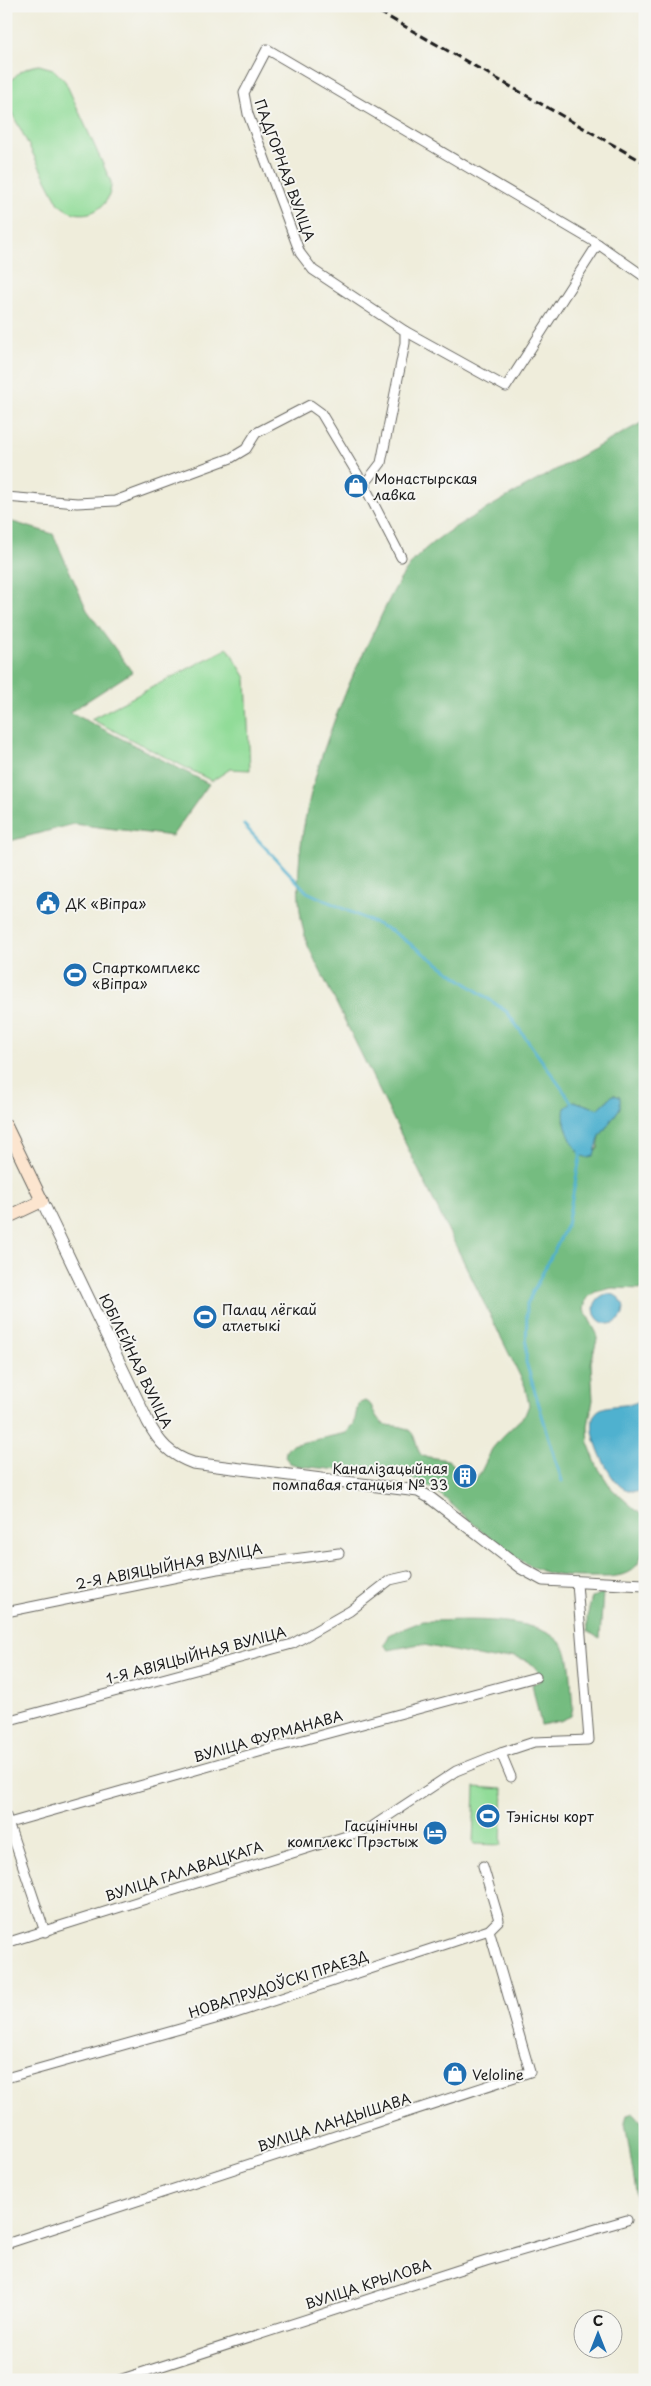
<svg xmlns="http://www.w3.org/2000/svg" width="651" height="2386" font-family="'Playpen Sans',sans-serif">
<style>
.green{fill:#91dc98;stroke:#567c5a}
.forest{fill:#74bc80;stroke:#486c4e;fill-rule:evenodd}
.water{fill:#50b1cf;stroke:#366676}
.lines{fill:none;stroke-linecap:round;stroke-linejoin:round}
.stream{stroke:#50b1cf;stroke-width:3}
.minor-casing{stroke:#66655f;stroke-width:11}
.tertiary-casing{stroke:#66655f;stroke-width:13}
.secondary-casing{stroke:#66655f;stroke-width:14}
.minor{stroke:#fff;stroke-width:9}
.tertiary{stroke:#fff;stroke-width:11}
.secondary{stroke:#fce5cf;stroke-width:12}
.rail{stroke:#1c1c1c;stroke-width:3;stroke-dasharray:8 4;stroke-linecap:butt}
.labels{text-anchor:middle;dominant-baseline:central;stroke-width:4;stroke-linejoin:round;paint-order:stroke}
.street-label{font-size:14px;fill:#1c1c1c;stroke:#f6f6f2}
.poi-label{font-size:14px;fill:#1c1c1c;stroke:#f6f6f2;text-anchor:start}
</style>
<rect width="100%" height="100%" fill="#f6f6f2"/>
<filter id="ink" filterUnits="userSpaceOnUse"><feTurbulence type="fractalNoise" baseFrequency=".02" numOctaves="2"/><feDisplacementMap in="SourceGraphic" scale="10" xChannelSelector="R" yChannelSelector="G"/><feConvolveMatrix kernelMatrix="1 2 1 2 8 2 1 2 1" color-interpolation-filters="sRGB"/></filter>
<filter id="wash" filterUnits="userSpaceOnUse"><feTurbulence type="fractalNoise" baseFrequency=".0096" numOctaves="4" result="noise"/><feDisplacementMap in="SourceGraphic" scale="20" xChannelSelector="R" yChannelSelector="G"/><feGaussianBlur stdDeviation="1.12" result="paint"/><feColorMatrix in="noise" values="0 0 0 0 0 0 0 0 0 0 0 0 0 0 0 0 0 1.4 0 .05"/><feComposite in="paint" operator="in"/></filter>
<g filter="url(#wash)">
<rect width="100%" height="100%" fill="#efeddb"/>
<g class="green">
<path d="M 39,65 L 53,69 L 65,81 L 111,182 C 112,212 79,224 59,204 C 46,180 34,156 22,132 C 17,122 9,111 8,100 C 5,80 20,68 39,65 Z"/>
<polygon points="228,648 246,678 250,770 230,769 212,781 91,719"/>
<polygon points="475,1787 503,1789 501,1845 473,1844"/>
</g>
<g class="forest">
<path d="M 645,421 L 645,1289 L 612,1288 L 595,1292 L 586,1299 L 584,1309 L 597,1334 L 597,1340 L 591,1362 L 593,1400 L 588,1426 L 589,1445 L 597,1466 L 612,1489 L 645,1518 C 645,1552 645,1578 602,1577 C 583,1577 561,1578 542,1571 C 513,1560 486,1534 462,1514 C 449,1502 436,1489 420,1482 C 405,1474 387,1475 371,1473 C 347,1471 323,1468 299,1466 L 290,1463 L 285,1457 L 286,1451 L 291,1445 L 346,1433 L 354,1424 L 358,1404 L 365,1401 L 371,1405 C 383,1437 394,1419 410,1431 C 417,1437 415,1448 422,1456 L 448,1460 L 453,1464 L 458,1480 L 468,1484 L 479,1476 L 492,1449 L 502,1437 L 525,1415 L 529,1405 L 525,1386 L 308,946 C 276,854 331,718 372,635 C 386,607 399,573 423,551 C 446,530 475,516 502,500 C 549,473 597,447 645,421 ZM 613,1095 L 616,1095 L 620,1108 L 600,1136 L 598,1149 L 578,1152 L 564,1120 L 574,1101 L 598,1109 Z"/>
<polygon points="6,520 53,534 87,610 132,672 70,712 209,784 172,836 74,824 6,842"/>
<polygon points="603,1593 600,1638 588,1632 587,1617 592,1597"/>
<path d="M 423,1621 C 459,1621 551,1612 567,1653 C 572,1664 571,1694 573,1707 L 571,1716 L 560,1721 L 541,1725 L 532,1684 L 540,1681 L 538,1670 L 528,1661 L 514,1656 L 493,1659 L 419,1644 L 389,1650 L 384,1645 L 390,1634 Z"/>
<polygon points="634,2113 641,2121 645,2140 645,2299 640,2217 625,2122 627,2115"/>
</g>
<g class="water">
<path d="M 613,1095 L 620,1097 L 620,1108 L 600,1136 L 594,1155 L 589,1158 L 582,1156 C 572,1147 561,1121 565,1108 L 574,1101 L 598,1109 Z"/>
<circle cx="609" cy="1309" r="15"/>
<path d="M 645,1397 L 645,1492 C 635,1492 626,1491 619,1485 C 607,1474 585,1429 595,1414 C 604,1400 631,1411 645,1397 Z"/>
</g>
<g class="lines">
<g class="stream">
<polyline points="244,825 307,892 392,931 507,1012 573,1104"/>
<polyline points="562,1481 526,1362 527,1304 567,1225 581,1153"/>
</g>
</g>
</g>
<g filter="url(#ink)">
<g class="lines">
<defs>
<g id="minor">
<polyline points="405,331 506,387 598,244"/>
<polyline points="6,497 77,503 115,501 231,458 246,449 256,433 310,405 321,413 364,485"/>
<polyline points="401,557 364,485 381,463 405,343 405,331 313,270 300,253 248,114 244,93 267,49 598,244 645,277"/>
<polyline points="6,1612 217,1569 339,1553"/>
<polyline points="6,1721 292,1644 350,1611 390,1580 408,1576"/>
<polyline points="501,1753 511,1777"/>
<polyline points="6,1816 45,1932"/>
<polyline points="9,1823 266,1750 536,1677"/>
<polyline points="6,1943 356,1833 373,1826 456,1771 501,1753 534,1742 589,1740 577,1583"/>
<polyline points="6,2078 233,2014 489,1930 499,1920 483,1866"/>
<polyline points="6,2244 530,2072 489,1930"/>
<polyline points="119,2380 486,2261 627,2220"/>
</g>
<path id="tertiary" d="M 42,1201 L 148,1422 C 159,1443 170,1455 193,1463 L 418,1491 L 429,1497 L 521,1568 L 543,1580 L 645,1585"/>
<polyline id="secondary" points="6,1126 42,1201 6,1218"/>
</defs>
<use href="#minor" class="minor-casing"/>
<use href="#tertiary" class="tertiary-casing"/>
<use href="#secondary" class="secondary-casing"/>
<use href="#minor" class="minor"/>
<use href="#tertiary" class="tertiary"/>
<use href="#secondary" class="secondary"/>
<polyline class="rail" points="369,6 645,163"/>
</g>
</g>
<defs>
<symbol id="shop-disc" viewBox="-11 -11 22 22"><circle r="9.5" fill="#1f6fb2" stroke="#f6f6f2"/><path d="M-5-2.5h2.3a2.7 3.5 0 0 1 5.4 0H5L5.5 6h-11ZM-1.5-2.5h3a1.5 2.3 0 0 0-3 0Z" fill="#fff"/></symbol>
<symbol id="civic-disc" viewBox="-11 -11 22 22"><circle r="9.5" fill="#1f6fb2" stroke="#f6f6f2"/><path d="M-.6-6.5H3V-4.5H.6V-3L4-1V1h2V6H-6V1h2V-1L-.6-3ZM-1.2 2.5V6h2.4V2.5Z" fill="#fff"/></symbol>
<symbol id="stadium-disc" viewBox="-11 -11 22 22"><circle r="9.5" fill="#1f6fb2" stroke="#f6f6f2"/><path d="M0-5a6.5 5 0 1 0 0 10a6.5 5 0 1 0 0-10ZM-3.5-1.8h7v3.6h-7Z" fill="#fff"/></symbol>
<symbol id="building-disc" viewBox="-11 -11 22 22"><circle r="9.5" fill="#1f6fb2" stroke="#f6f6f2"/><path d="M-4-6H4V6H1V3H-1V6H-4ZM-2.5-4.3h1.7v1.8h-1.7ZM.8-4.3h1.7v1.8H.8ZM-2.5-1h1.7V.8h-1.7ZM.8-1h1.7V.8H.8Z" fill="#fff"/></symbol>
<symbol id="hotel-disc" viewBox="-11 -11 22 22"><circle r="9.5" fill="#1f6fb2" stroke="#f6f6f2"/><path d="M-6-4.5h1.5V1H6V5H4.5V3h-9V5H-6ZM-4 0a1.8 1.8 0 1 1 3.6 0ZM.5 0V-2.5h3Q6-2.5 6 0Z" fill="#fff"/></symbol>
</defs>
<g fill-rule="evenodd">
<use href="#shop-disc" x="342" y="472" width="28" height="28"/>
<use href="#civic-disc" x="34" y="889" width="28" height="28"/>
<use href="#stadium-disc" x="61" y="961" width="28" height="28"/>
<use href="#stadium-disc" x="191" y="1303" width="28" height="28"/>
<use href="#building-disc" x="451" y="1462" width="28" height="28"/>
<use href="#stadium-disc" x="474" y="1802" width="28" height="28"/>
<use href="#hotel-disc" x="421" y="1819" width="28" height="28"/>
<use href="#shop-disc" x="441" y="2060" width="28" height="28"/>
</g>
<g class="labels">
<g class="street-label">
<text transform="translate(285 170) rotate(70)">ПАДГОРНАЯ ВУЛІЦА</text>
<text transform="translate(136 1361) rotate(64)">ЮБІЛЕЙНАЯ ВУЛІЦА</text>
<text transform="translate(169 1566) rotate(-11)">2-Я АВІЯЦЫЙНАЯ ВУЛІЦА</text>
<text transform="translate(196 1655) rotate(-15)">1-Я АВІЯЦЫЙНАЯ ВУЛІЦА</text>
<text transform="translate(268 1736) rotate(-16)">ВУЛІЦА ФУРМАНАВА</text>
<text transform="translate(184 1871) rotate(-18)">ВУЛІЦА ГАЛАВАЦКАГА</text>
<text transform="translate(278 1984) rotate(-18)">НОВАПРУДОЎСКІ ПРАЕЗД</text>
<text transform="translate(334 2122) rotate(-18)">ВУЛІЦА ЛАНДЫШАВА</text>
<text transform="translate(368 2284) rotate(-18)">ВУЛІЦА КРЫЛОВА</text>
</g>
<g class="poi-label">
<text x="374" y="478">Монастырская<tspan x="374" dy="16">лавка</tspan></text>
<text x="66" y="903">ДК «Віпра»</text>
<text x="92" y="967">Спарткомплекс<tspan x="92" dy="16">«Віпра»</tspan></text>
<text x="222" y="1309">Палац лёгкай<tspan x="222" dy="16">атлетыкі</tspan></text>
<text x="448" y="1468" text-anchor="end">Каналізацыйная<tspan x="448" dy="16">помпавая станцыя № 33</tspan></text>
<text x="506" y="1816">Тэнісны корт</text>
<text x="418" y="1825" text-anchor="end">Гасцінічны<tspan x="418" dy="16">комплекс Прэстыж</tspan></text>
<text x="472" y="2074">Veloline</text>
</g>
</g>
<rect width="651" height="2386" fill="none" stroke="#f6f6f2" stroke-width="25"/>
<g transform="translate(598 2334)"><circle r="24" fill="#f6f6f2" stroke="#9f9f9c"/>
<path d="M0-4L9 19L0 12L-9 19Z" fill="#1f6fb2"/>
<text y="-8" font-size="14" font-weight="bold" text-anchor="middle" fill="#1c1c1c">С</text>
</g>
</svg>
